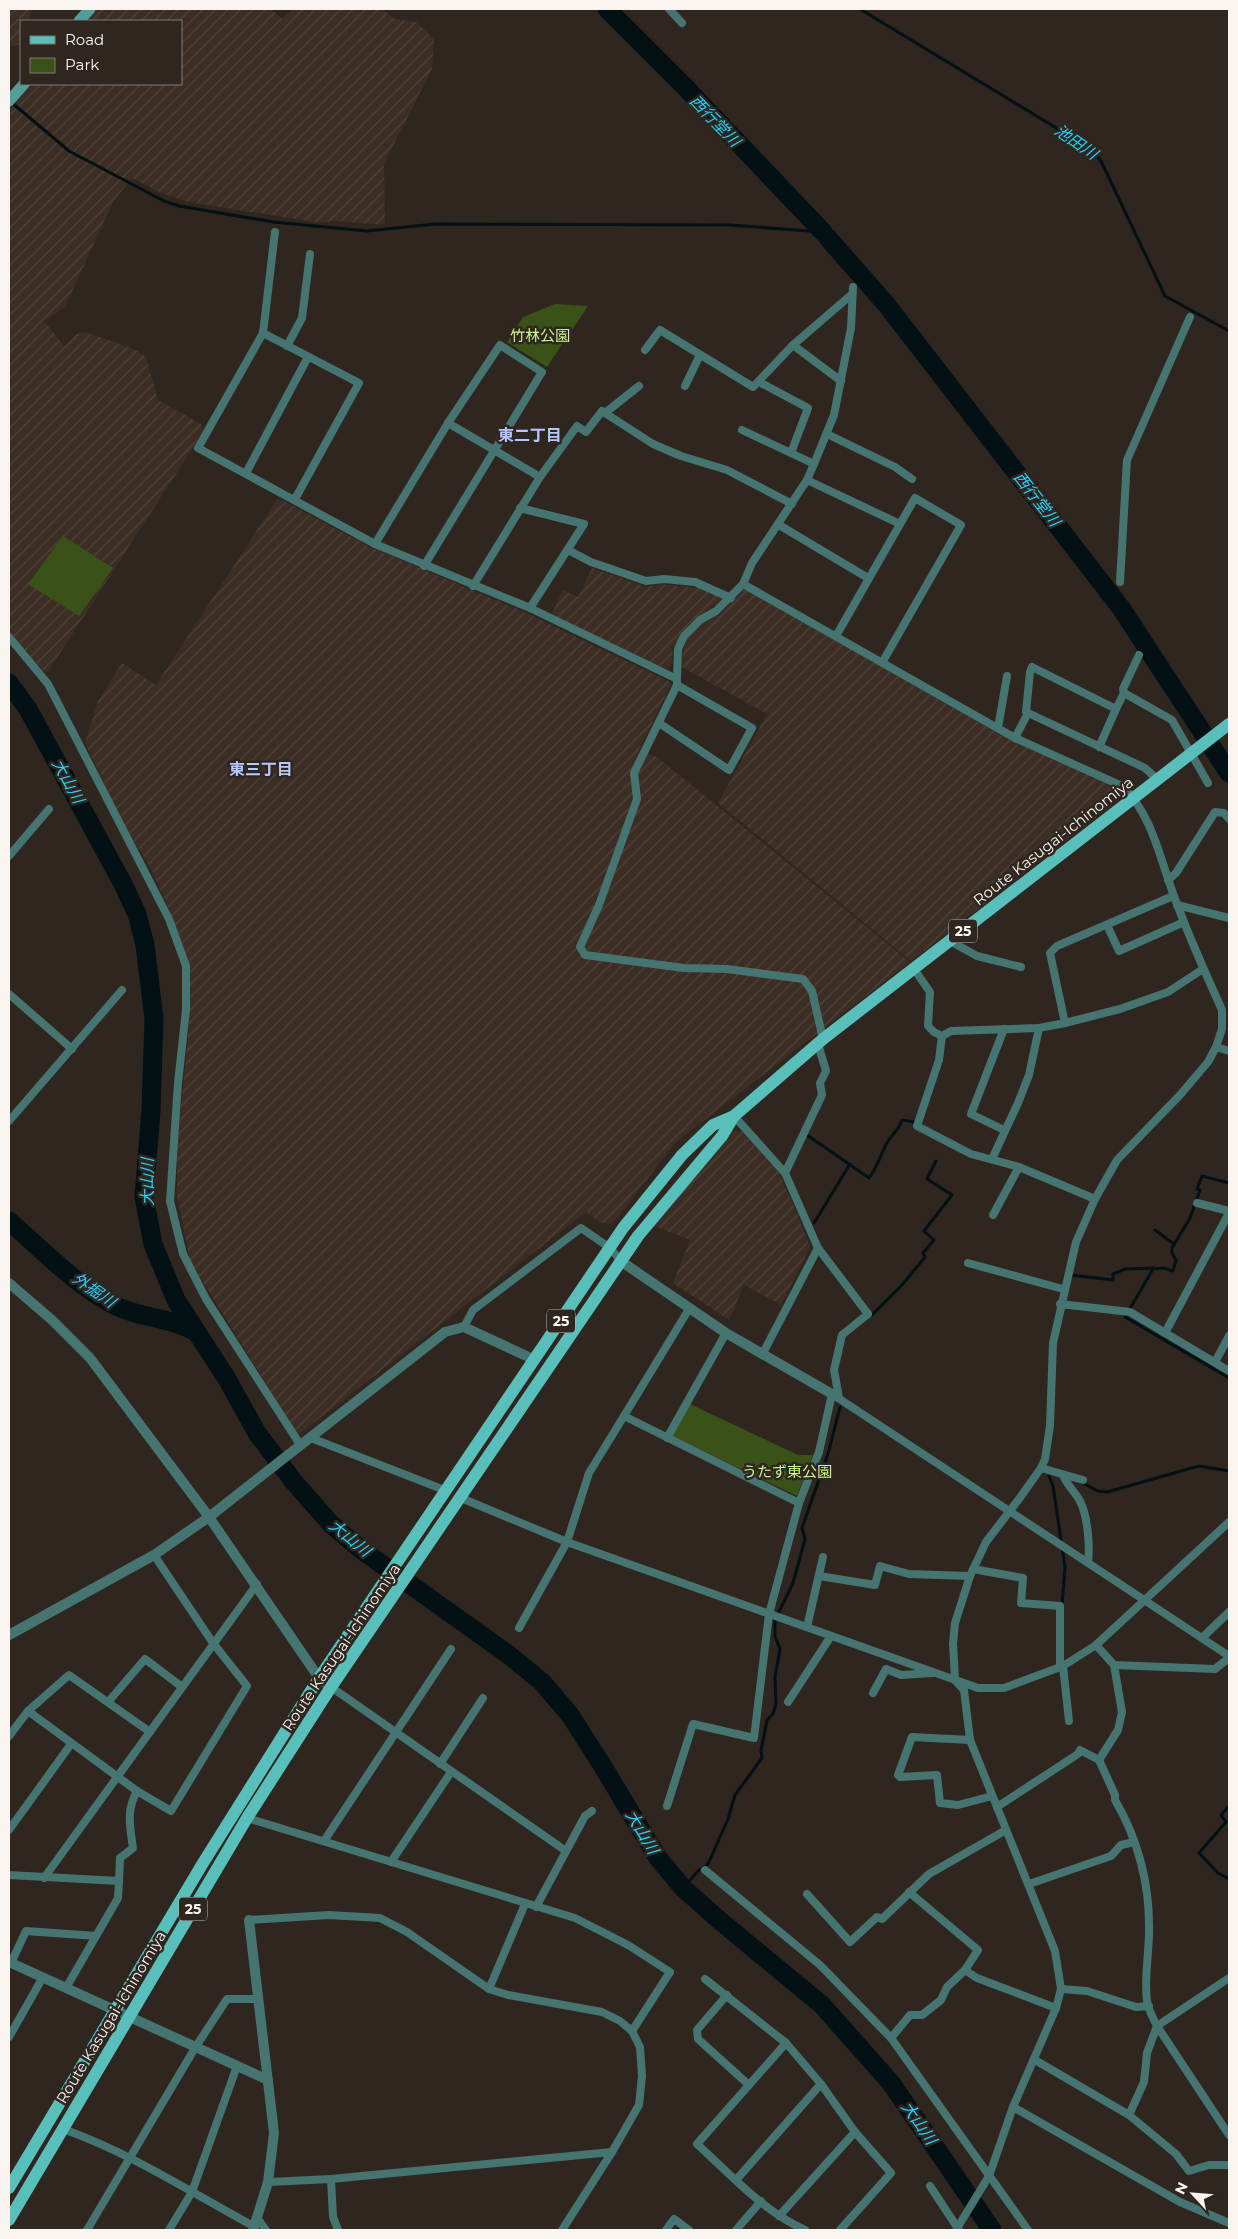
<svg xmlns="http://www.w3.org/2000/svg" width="1238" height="2239" font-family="Montserrat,'Noto Sans JP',sans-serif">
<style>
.industrial{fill:url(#industrial-furrows)}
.green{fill:#3a5117}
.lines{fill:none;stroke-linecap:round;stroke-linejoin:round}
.stream{stroke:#031014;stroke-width:3}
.river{stroke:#031014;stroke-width:19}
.minor{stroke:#467471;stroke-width:8}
.tertiary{stroke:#467471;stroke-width:10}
.secondary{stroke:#529e9b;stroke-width:11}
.primary{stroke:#59bfbb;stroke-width:12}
.labels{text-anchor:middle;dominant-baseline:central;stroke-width:5;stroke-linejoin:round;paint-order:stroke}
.shield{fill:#2f2620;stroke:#bdb6b2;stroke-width:1}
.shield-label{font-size:14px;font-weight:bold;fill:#faf4f0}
.park-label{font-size:15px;fill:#c7f68d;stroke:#2f2620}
.street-label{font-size:15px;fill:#faf4f0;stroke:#2f2620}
.water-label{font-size:16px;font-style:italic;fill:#21d4ff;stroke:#2f2620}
.neighbourhood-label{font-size:16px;font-weight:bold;fill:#b6c6fe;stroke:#2f2620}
</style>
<defs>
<pattern id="industrial-furrows" width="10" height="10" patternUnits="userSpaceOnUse" patternTransform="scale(1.25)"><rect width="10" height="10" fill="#3c2e24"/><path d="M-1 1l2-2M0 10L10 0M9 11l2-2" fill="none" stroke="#4f4339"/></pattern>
</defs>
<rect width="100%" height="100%" fill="#2f2620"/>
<g class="industrial">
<polygon points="9,9 31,9 29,21 21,21 21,44 9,47"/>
<polygon points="96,9 271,9 282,19 293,9 382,9 395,19 416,22 434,39 432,69 384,164 385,225 334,221 321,223 189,202 161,193 132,178 113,202 65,307 44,321 64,346 77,334 86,332 134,349 146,357 158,400 201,424 203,429 192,449 48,672 42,670 9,632 9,107 29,84 181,84 181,21 85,21"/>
<polygon points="278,498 372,548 522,611 670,682 671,685 639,750 657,757 910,962 676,1142 612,1224 600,1223 586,1212 298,1435 190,1261 177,1196 177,1146 189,1028 190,967 170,911 151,869 122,821 85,743 98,701 122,663 156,685"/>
<polygon points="592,568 646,587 660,584 700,588 724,598 689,624 673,648 672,663 667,669 662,669 551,616 563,590 578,597"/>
<polygon points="744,589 1008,739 1120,790 1121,798 911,961 718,803 767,714 680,666 681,659 687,639 695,629 725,609"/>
<polygon points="733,1130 742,1132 777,1170 794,1206 810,1247 781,1305 744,1285 729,1320 673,1283 690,1240 654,1226"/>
</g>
<g class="green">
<polygon points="555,304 588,306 547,367 507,342 523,317"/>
<polygon points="63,536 113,568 79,616 28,584"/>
<polygon points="690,1404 798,1455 813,1455 797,1496 672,1436"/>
</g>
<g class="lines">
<g class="stream">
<polyline points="860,9 1091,149 1101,161 1165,296 1229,331"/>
<polyline points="11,102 69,151 164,201 179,206 273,222 367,231 435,224 730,225 823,232 827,237"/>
<path d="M 807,1135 L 869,1178 C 878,1167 880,1155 887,1143 C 892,1134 899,1130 902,1120 L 915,1122"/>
<polyline points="1229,1183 1202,1176 1197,1189 1200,1190 1190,1218 1172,1248 1172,1253 1176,1260 1173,1271 1163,1268 1153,1269 1125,1317 1229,1378"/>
<polyline points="814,1223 850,1164"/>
<polyline points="1155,1230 1174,1244"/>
<polyline points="1071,1275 1113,1280 1113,1274 1125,1269 1153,1268"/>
<polyline points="872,1315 902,1285 925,1257 923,1253 934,1240 924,1231 952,1195 927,1179 936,1161"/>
<polyline points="1049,1476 1053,1486 1065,1567 1062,1605"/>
<polyline points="1081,1482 1098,1491 1107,1492 1199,1466 1229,1471"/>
<polyline points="1229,1806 1221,1815 1226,1822 1199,1853 1218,1873 1229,1879"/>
<polyline points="683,1888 697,1872 708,1864 728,1819 735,1795 762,1758 761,1751 767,1720 773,1714 776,1704 775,1677 780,1649 775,1636 775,1620 793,1583 805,1539 802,1528 828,1454 840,1407"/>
</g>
<g class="river">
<polyline points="607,9 686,88 823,232"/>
<polyline points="827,237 886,304 1121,608 1229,773"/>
<polyline points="9,683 28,709 123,884 137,914 145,945 154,1019 151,1110 144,1197 153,1244 176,1300 227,1379 257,1433 294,1482 331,1524 359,1548 509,1655 542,1682 570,1715 602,1765 658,1858 683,1888 719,1920 822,2005 891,2083 992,2230"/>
<path d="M 9,1221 C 39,1247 85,1294 121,1308 C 146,1319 168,1317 194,1331"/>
</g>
<g class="minor">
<polyline points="669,9 682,23"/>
<polyline points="263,333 275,232"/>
<polyline points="793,345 841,381"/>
<polyline points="287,346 302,318 310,254"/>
<polyline points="645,350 660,330 753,387 793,345 851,295"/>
<polyline points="759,382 808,408 791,453 814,464"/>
<polyline points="685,386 700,355"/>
<polyline points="605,413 653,444 681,456 727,470 792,504"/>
<polyline points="448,423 540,477"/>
<polyline points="742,430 791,453"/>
<polyline points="827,434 895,467 912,479"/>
<polyline points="246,473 308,357"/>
<polyline points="807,480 900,524"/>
<polyline points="295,499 359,383 263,333 198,448 375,544 530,608 677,679 677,685 634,773 637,799 599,905 580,947 585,955 684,968 727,969 803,979 812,991 823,1039"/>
<polyline points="520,508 584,524 530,608"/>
<polyline points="779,525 868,578"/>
<polyline points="375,544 448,423 500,345 542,372 424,566"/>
<polyline points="568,550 591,562 646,581 664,579 695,582 731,598"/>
<polyline points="1120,582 1127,460 1190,317"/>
<path d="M 743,584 L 1015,738 L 1122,786 C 1152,814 1160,859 1174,896 C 1188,935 1205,972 1222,1010 L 1222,1029 L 1216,1047 L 1208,1062 L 1180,1095 L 1117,1160 L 1095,1199 L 1076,1242 L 1053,1343 L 1050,1426 L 1045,1459 L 1041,1468 L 1019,1499 L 986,1542 L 970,1576 L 955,1623 L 953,1644 L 955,1680 L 964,1690 L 970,1740 L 1055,1951 L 1061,1989 L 1056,2008 L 1013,2107 L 989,2176 L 956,2230"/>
<polyline points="473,586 540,477 577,426 586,432 602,411 605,413 639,386"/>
<polyline points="836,636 915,498 961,525 883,661"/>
<polyline points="9,637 48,684 169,919 186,966 186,1010 178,1083 170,1201 183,1254 206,1299 301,1446"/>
<polyline points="677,679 678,649 684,636 700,620 716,611 743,584 752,563 807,480 814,464 834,415 851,328 853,287"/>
<polyline points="1124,693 1123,689 1139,655"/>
<polyline points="659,723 729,770 752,728 677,685"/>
<polyline points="998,728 1007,676"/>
<polyline points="1015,738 1028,713"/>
<polyline points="1099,747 1116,709"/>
<polyline points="1158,780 1145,768 1026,712 1030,672 1032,667 1116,709 1124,693 1172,720 1208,783"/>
<polyline points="9,856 49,809"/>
<polyline points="1168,880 1176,873 1215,812 1224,813 1229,819"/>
<polyline points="1177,905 1229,918"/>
<polyline points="1107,925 1119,951 1184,922"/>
<polyline points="950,941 977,956 1021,967"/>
<polyline points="914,969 930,992 928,1026 934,1032 942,1036 951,1031 1039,1028 1065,1023 1120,1009 1168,992 1203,969"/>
<polyline points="9,994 72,1049"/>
<polyline points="1065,1023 1050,953 1057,946 1173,896"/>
<polyline points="942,1036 939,1060 917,1126 971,1154 1019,1167 1095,1199"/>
<polyline points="1216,1047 1229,1051"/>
<polyline points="734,1116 785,1173 818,1248 762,1355"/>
<polyline points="9,1121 122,990"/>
<polyline points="1004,1130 971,1114 1004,1029"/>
<polyline points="992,1159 1018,1103 1029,1075 1039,1028"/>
<polyline points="785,1173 822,1095 820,1083 826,1071 818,1044"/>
<polyline points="1197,1203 1229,1211"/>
<polyline points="993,1215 1019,1167"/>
<polyline points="818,1248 868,1314 842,1335 834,1370 839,1398"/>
<polyline points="968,1263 1063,1289"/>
<polyline points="1060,1304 1130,1312 1229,1371"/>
<polyline points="464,1327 473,1310 581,1228 610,1248 622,1262"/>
<polyline points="1165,1333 1229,1213"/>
<polyline points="1215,1362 1229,1336"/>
<polyline points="624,1416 689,1309"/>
<polyline points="311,1438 447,1491"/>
<polyline points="667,1438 726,1333"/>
<polyline points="1041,1468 1083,1480"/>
<path d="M 1063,1475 C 1067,1485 1075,1492 1080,1501 C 1088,1517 1090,1546 1088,1563"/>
<polyline points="461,1498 567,1542 978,1688 1004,1688 1063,1666 1096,1645 1229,1522"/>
<polyline points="973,1569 1023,1578 1021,1603 1060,1606 1060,1667"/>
<polyline points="819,1576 875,1585 880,1566 909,1574 970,1576"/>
<polyline points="807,1627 823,1557"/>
<polyline points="519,1628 567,1542 589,1473 624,1416 799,1503"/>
<polyline points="1202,1638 1229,1612"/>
<polyline points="1096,1645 1114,1665 1122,1712 1118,1730 1099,1760"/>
<polyline points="1114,1665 1215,1669 1229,1658"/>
<polyline points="1063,1666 1069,1721"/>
<polyline points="331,1687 566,1851"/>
<polyline points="873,1693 886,1669 901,1675 933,1673"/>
<polyline points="109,1701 145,1659 182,1687"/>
<polyline points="788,1702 831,1636"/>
<polyline points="28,1711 137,1791 171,1811 247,1686 213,1643 154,1555"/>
<polyline points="9,1736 28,1711 69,1675 150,1732"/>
<polyline points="970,1740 912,1737 898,1775 900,1777 937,1775 940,1803 958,1805 992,1796"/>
<polyline points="440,1764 483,1698"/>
<polyline points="667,1806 693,1724 754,1738 769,1614 799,1503 819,1452 832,1394 1229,1656"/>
<path d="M 997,1807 L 1078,1754 L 1080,1750 L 1099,1760 L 1115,1795 L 1115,1800 C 1138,1839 1150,1885 1149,1931 C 1149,1954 1144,1978 1147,2001 C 1148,2009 1153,2018 1157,2026 L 1229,2135"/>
<polyline points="247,1818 575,1918 628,1945 670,1972 632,2031"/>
<polyline points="9,1830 71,1744"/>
<polyline points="324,1841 451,1649"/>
<polyline points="391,1862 451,1772"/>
<polyline points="705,1870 820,1965 891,2038 1028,2230"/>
<path d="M 9,1875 L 119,1881 L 120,1858 L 133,1848 C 130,1827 126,1810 137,1791"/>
<polyline points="44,1878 257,1584"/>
<polyline points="1029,1884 1111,1856 1121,1845 1134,1842"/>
<polyline points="807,1894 850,1942 877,1917 882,1919 929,1874 1006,1830"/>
<polyline points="536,1907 585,1816 592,1811"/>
<polyline points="249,1920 329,1915 380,1918 407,1932 489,1989 508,1995 602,2012 620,2021 632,2031 640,2047 642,2076 639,2105 612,2152 331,2179 268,2182"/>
<polyline points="11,1963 26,1931 96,1936"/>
<polyline points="965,1970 977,1978 1056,2008"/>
<polyline points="705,1979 786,2043 821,2084 855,2132 891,2173 840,2230"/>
<polyline points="66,1988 118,1898 119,1881"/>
<polyline points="489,1989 525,1904"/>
<polyline points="1061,1989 1087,1991 1136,2007 1149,2006"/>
<polyline points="727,1995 697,2030 698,2039 749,2085"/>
<polyline points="9,2037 43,1977"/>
<polyline points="891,2038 910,2015 922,2015 941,2000 947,1987 965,1970 978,1950 909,1892"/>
<path d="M 786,2043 L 697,2144 C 731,2175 763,2211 805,2230"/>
<polyline points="1035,2060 1129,2115 1176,2154 1189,2171 1209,2165 1229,2165"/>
<polyline points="1013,2107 1180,2202 1229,2223"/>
<polyline points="1129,2115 1144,2082 1147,2053 1157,2026 1229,1978"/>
<path d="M 63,2129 C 131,2153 192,2193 255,2227"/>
<polyline points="331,2179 333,2217 338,2230"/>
<polyline points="736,2180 821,2084"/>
<polyline points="930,2186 959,2230"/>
<polyline points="779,2216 855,2132"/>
<polyline points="258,2219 266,2230"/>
<polyline points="87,2230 195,2048 227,1999 258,1999"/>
<polyline points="169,2230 192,2192 237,2066"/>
<polyline points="562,2230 612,2152"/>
<polyline points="666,2230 674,2219 689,2230"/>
<polyline points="736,2230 761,2201"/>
</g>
<g class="tertiary">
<polyline points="622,1262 726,1333 832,1394"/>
<polyline points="9,1283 52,1320 90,1358 209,1517 319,1678 331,1687"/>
<polyline points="9,1635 154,1555 209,1517 445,1332 464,1327 535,1360"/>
<polyline points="249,1920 274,2133 268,2182 253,2230"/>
<polyline points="9,1962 268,2080"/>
</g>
<g class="secondary">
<polyline points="79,21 90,9"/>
<polyline points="9,101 24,84"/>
</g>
<g class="primary">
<polyline points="9,2188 203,1863 319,1678 623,1228 682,1155 713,1125 734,1116"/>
<polyline points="9,2220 247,1818 331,1687 638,1236 722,1136 734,1116 823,1039 1229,724"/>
</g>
</g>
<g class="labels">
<g class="shield">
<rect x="949" y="919.5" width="28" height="23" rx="4"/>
<rect x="547" y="1309.5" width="28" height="23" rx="4"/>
<rect x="179" y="1897.5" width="28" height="23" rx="4"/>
</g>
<g class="shield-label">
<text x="963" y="931">25</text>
<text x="561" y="1321">25</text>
<text x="193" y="1909">25</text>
</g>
<g class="park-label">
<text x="540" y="335">竹林公園</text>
<text x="787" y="1471">うたず東公園</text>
</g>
<g class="street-label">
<text transform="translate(1053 841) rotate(-38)">Route Kasugai-Ichinomiya</text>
<text transform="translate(341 1647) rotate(-56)">Route Kasugai-Ichinomiya</text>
<text transform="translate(111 2017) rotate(-59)">Route Kasugai-Ichinomiya</text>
</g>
<g class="water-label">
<text transform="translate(715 121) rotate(46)">西行堂川</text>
<text transform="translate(1076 142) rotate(35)">池田川</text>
<text transform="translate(1037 499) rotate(52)">西行堂川</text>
<text transform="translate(68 781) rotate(61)">大山川</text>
<text transform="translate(147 1182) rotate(-90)">大山川</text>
<text transform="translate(94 1290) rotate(35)">外掘川</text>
<text transform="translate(350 1538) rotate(39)">大山川</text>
<text transform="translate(642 1832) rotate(59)">大山川</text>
<text transform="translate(919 2123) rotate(55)">大山川</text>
</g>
<g class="neighbourhood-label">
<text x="530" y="435">東二丁目</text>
<text x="261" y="769">東三丁目</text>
</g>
</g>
<rect width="1238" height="2239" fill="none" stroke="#faf4f0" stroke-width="20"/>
<rect x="20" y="20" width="162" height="65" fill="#2f2620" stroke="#807873"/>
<rect x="30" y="36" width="25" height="8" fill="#59bfbb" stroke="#807873"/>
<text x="65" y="45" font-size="15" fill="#faf4f0">Road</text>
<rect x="30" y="58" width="25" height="15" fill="#3a5117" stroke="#807873"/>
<text x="65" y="70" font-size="15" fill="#faf4f0">Park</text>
<g transform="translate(1193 2194) rotate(296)" stroke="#2f2620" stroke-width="4" paint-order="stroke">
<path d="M0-4L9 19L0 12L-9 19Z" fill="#faf4f0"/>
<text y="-8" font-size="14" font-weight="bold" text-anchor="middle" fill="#faf4f0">N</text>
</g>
</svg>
